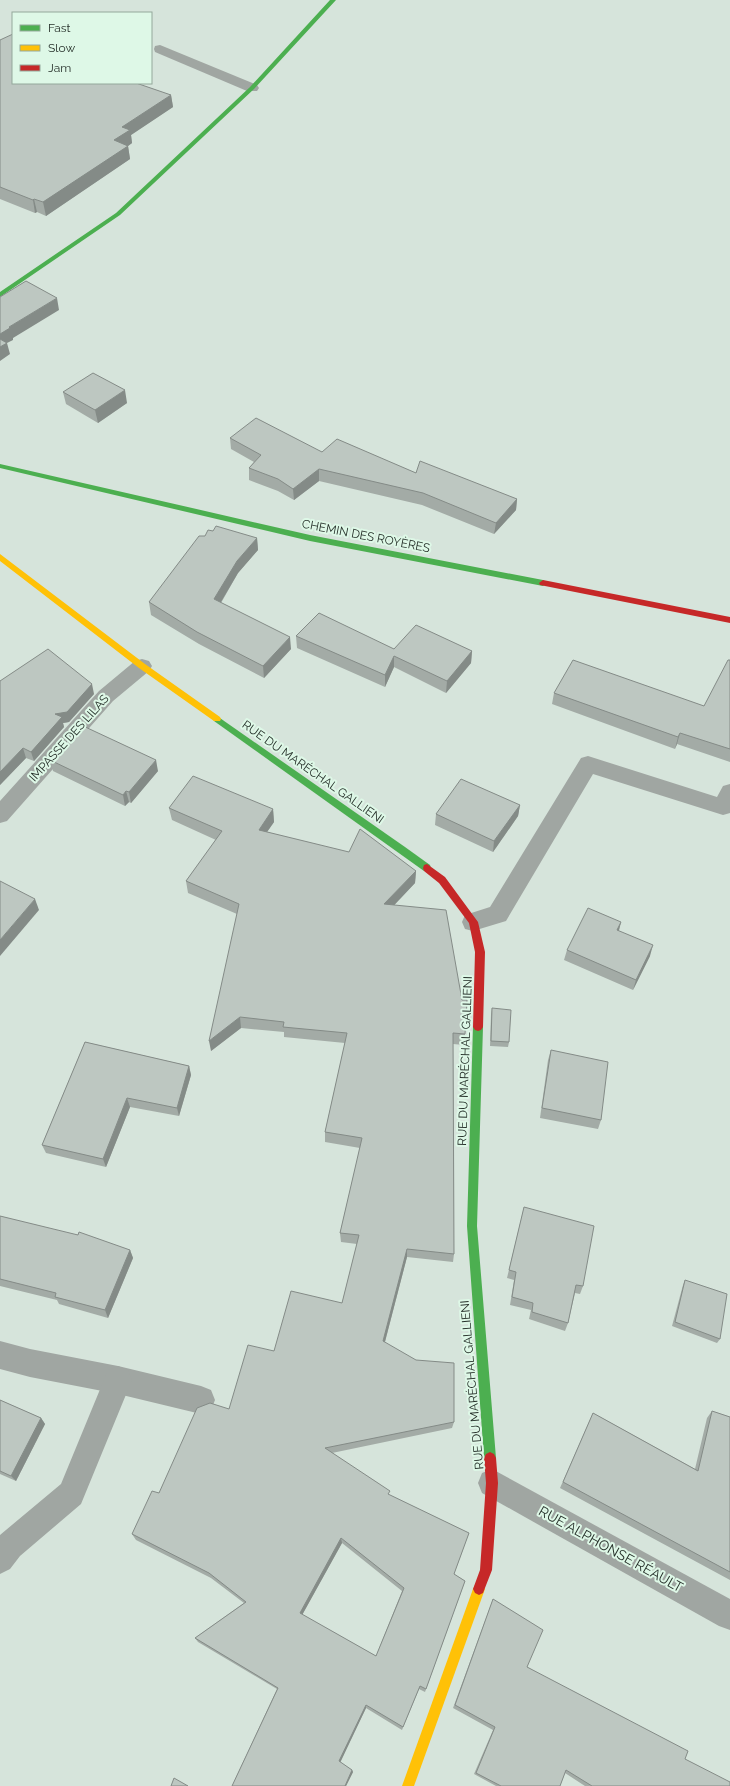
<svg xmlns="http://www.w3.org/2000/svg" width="730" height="1786" font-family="Raleway,sans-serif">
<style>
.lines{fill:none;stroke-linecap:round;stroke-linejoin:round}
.lane{fill:#a0a6a2;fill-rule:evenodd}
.street{fill:#a0a6a2;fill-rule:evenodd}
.fast{fill:#4caf50;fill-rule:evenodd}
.slow{fill:#ffc107;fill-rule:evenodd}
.jam{fill:#c62828;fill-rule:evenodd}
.wall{fill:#a3aba6;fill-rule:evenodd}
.shaded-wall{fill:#848b87}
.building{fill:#bdc7c1;stroke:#848b87;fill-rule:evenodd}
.labels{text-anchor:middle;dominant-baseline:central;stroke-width:4;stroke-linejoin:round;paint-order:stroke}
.street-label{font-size:12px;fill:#26302a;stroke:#def8e7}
.near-street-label{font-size:14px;fill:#26302a;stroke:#def8e7}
</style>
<rect width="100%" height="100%" fill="#d6e4db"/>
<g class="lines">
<polygon class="lane" points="0,1341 30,1349 118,1366 201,1386 211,1390 215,1400 211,1410 201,1414 118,1394 30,1377 0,1369"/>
<g class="street">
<polygon points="160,45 257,85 259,88 257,91 247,91 155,52 154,49 155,46"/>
<polygon points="142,659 149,661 152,666 149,671 113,701 7,821 0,823 0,801 99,691 135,661"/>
<polygon points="588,756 717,797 723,786 730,784 730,813 723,815 593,774 506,921 473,931 465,929 462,922 465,915 490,907 581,758"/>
<polygon points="118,1366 128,1370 132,1380 81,1504 20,1556 10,1569 0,1574 0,1535 61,1484 108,1370"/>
<polygon points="492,1469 730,1599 730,1630 719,1626 482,1493 478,1483 482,1473"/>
</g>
<g class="fast">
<polygon points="330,0 336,0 254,89 120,215 0,297 0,292 116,213 250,87"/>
<polygon points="0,464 310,535 543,580 547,583 543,586 310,541 0,468"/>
<polygon points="217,716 405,847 430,865 431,868 430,871 424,871 214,721 213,719"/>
<polygon points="478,1023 481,1024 483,1027 477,1226 496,1458 494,1462 490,1464 486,1462 484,1458 467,1226 473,1027 475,1024"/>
</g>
<g class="slow">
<polygon points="0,554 145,664 220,717 221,719 220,721 214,721 139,668 0,561"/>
<polygon points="479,1583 483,1585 485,1589 414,1786 402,1786 473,1589 475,1585"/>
</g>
<g class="jam">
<polygon points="543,580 730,617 730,623 540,585 539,583"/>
<polygon points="427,864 445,877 478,922 485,952 483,1027 481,1030 478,1031 475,1030 473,1027 475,952 469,923 439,883 424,871 423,868 424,865"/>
<polygon points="490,1452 494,1454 496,1458 498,1483 492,1570 483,1593 479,1595 475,1593 473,1589 480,1570 486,1483 484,1458 486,1454"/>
</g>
</g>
<g class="wall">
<polygon points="0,40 13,83 171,95 173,107 131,135 132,143 128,146 130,159 46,216 37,212 35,213 0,199"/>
<polygon points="63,392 127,403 98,423 66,404"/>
<polygon points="230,438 322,452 416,473 517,499 516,510 494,534 422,505 319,481 294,500 278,491 249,480 249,468 254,462 231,449"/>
<polygon points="205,536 257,538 258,550 238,573 221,603 291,649 264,678 199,644 151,615 149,602"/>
<polygon points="296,636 394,649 472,651 471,663 446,693 394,667 385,687 297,648"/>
<polygon points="730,660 730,762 677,744 675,749 552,704 554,693 704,706"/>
<polygon points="0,681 94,694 69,722 63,723 64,727 34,761 26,758 0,785"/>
<polygon points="50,760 158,771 131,803 129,802 125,806 53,771"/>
<polygon points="520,805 518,816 493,852 435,825 436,814"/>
<path d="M 169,808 L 273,809 L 274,822 L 267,832 L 416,871 L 415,883 L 394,905 L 465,1034 L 464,1045 L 453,1044 L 454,1254 L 453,1262 L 407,1257 L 385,1342 L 454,1422 L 452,1428 L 332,1453 L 389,1495 L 469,1533 L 454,1574 L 465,1581 L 425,1692 L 419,1689 L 402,1730 L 366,1708 L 340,1762 L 352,1770 L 353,1772 L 346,1786 L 232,1786 L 277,1689 L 198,1642 L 195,1638 L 244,1603 L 211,1578 L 136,1540 L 132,1534 L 159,1493 L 229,1409 L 274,1351 L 342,1303 L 357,1244 L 341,1242 L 340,1233 L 360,1148 L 325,1142 L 325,1132 L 345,1043 L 284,1037 L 284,1032 L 241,1028 L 211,1051 L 237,914 L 188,893 L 186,881 L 216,840 L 172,820 ZM 342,1543 L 402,1591 L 376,1656 L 302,1615 Z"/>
<polygon points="621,922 619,931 650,956 633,990 564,960 567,950"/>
<polygon points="492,1008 509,1042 508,1047 490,1046 491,1014"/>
<polygon points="85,1042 189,1066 191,1075 179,1116 130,1107 106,1167 46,1153 42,1145"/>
<polygon points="551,1050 601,1120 598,1129 540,1118 548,1060"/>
<polygon points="524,1207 583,1286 580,1294 575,1293 568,1323 565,1331 529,1319 531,1310 510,1305 514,1280 507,1278"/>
<polygon points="0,1216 130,1250 133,1258 108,1318 59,1304 57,1300 0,1286"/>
<polygon points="685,1280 720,1339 717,1343 672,1326 683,1285"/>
<polygon points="0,1400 41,1418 45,1424 16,1481 0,1474"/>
<polygon points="712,1411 730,1417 730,1580 560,1488 593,1413 695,1469 707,1418"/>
<polygon points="493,1599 527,1667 685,1759 730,1786 585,1786 565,1773 560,1786 496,1786 474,1774 493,1730 453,1708"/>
</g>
<g class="shaded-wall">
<polygon points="171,95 173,107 131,135 132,143 128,146 130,159 46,216 43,202 122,127"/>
<polygon points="34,199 37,212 35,213 33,200"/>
<polygon points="57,298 59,310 13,338 13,340 7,343 10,354 0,361 0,334 9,327"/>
<polygon points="125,390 127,403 98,423 95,410"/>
<polygon points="319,469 319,481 294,500 293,489"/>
<polygon points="517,499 516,510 494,534 496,523"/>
<polygon points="257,538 258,550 238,573 215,612 214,599 237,561"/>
<polygon points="290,637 291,649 264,678 263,666"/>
<polygon points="472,651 471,663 446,693 447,681"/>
<polygon points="394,656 394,667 385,687 385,675"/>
<polygon points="92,684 94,694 69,722 63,723 64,727 34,761 31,752 55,714"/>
<polygon points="680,733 677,744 675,749 678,737"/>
<polygon points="23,748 26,758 0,785 0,772"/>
<polygon points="156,760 158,771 131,803 129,792"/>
<polygon points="126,791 129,802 125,806 123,795"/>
<polygon points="520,805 518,816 493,852 494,841"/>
<polygon points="273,809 274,822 260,842 259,830"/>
<polygon points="416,871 415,883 384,916 384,904"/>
<polygon points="35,899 39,910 0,956 0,940"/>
<polygon points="621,922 618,933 617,930"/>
<polygon points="653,945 650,956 633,990 636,980"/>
<polygon points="240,1017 241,1028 211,1051 209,1041"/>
<polygon points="189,1066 191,1075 179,1116 177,1108"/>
<polygon points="127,1098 130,1107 106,1167 103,1159"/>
<polygon points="407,1249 407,1257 383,1349 383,1341"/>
<polygon points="130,1250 133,1258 108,1318 105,1310"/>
<polygon points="41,1418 45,1424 16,1481 11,1476"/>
<polygon points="341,1538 342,1543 301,1617 300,1613"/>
<polygon points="366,1705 366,1708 340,1763 339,1761"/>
<polygon points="352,1770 353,1772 346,1786 345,1786"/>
</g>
<g class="building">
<polygon points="13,34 13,83 136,83 171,95 122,127 130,130 114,140 128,146 43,202 34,199 33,200 0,187 0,40"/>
<polygon points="26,281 57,298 9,327 10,328 0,334 0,297"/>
<polygon points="0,339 7,343 0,347"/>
<polygon points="93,373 125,390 95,410 63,392"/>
<polygon points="256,418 322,452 337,439 416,473 420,461 517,499 496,523 423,493 319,469 293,489 278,479 249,468 261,455 230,438"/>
<polygon points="216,526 257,538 237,561 214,599 290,637 263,666 197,632 149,602 199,536 205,536 208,530 213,531"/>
<polygon points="319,613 394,649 416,625 472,651 447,681 394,656 385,675 296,636"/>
<polygon points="48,649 92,684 67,712 55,714 62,717 31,752 23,748 0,772 0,681"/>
<polygon points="573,660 704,706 728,660 730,660 730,749 680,733 678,737 554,693"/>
<polygon points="81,725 156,760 129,792 126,791 123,795 50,760"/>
<path d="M 193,776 L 273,809 L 259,830 L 349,852 L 360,829 L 416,871 L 384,904 L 446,910 L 462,1000 L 467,1000 L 465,1034 L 453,1033 L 454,1254 L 407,1249 L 383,1341 L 416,1360 L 454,1363 L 454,1422 L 325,1448 L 390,1491 L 388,1494 L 469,1533 L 454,1574 L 465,1581 L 426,1689 L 420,1686 L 403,1727 L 366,1705 L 339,1761 L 352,1770 L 345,1786 L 232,1786 L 278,1688 L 195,1638 L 246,1602 L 209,1573 L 132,1534 L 152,1491 L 159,1493 L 197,1408 L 210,1403 L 229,1409 L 248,1345 L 274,1351 L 291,1291 L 342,1303 L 359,1235 L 340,1233 L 362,1138 L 325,1132 L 347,1033 L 283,1027 L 284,1022 L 240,1017 L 209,1041 L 239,904 L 186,881 L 222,831 L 169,808 ZM 341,1538 L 404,1588 L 376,1656 L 300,1613 Z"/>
<polygon points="461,779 520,805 494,841 436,814"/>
<polygon points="0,881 35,899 0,940"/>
<polygon points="588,908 621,922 617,930 653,945 636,980 567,950"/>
<polygon points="492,1008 511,1010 509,1042 491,1041"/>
<polygon points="85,1042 189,1066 177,1108 127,1098 103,1159 42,1145"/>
<polygon points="551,1050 608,1062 601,1120 542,1108"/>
<polygon points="524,1207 594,1226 583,1286 576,1285 568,1323 532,1312 533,1303 512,1297 516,1272 509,1270"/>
<polygon points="0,1216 78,1235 79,1232 130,1250 105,1310 55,1297 56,1293 0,1279"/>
<polygon points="685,1280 727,1294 720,1339 675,1322"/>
<polygon points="0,1400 41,1418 11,1476 0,1471"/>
<polygon points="712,1411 730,1417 730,1572 563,1482 593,1413 698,1471"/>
<polygon points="493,1599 543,1630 527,1667 688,1751 685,1759 730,1782 730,1786 592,1786 566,1770 560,1786 501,1786 476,1773 495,1727 455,1705"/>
<polygon points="174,1778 188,1786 171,1786"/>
</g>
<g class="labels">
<g class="street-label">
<text transform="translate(366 536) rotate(11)">CHEMIN DES ROYÈRES</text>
<text transform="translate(69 738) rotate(-48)">IMPASSE DES LILAS</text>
<text transform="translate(313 772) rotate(35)">RUE DU MARÉCHAL GALLIENI</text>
<text transform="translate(465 1061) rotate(-88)">RUE DU MARÉCHAL GALLIENI</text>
<text transform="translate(472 1385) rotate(-95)">RUE DU MARÉCHAL GALLIENI</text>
</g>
<g class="near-street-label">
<text transform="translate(611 1549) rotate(29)">RUE ALPHONSE RÉAULT</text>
</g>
</g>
<rect x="12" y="12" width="140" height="72" fill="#def8e7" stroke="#94a89b"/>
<rect x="20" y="25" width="20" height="6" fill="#4caf50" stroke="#94a89b"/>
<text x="48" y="32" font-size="12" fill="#26302a">Fast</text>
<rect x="20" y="45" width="20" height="6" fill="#ffc107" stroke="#94a89b"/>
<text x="48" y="52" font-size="12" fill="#26302a">Slow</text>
<rect x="20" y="65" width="20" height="6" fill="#c62828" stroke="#94a89b"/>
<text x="48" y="72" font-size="12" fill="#26302a">Jam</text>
</svg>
